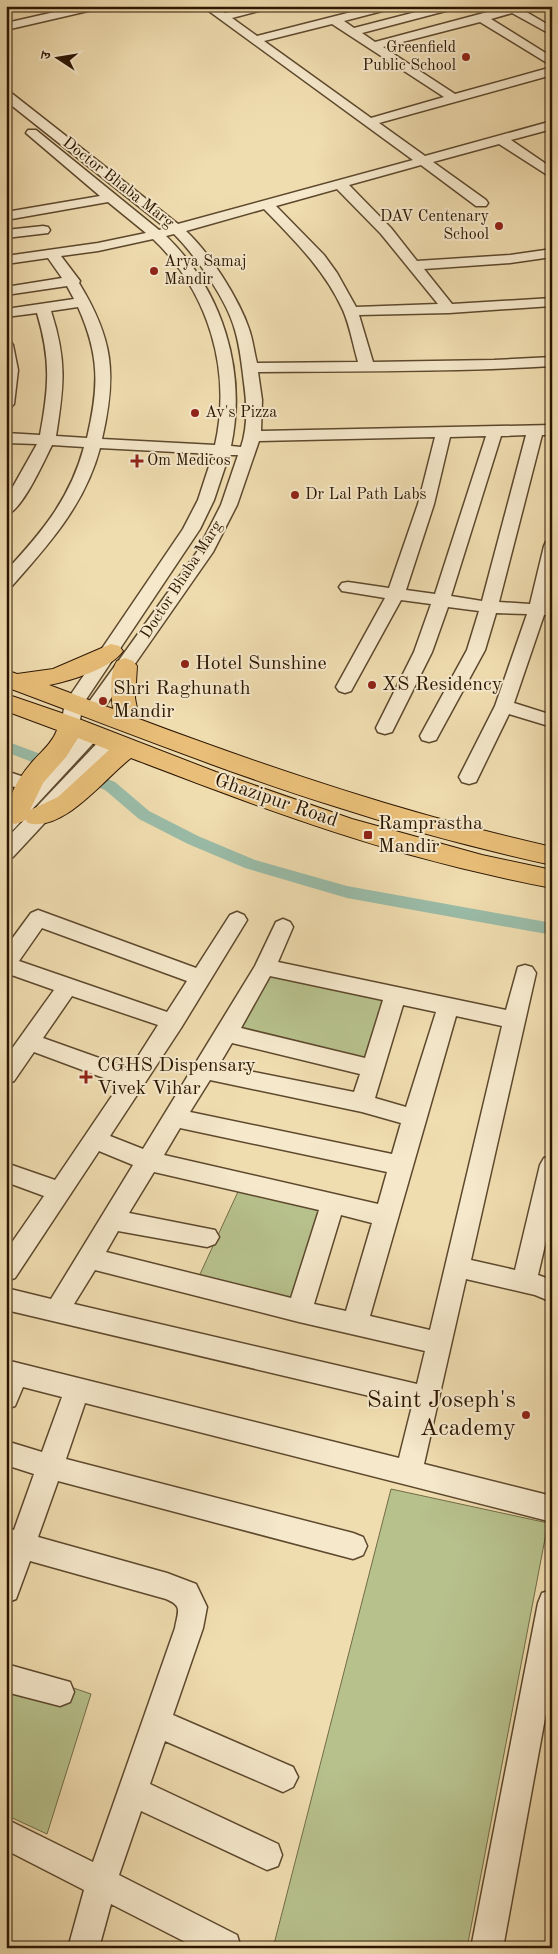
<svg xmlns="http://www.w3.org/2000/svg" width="558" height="1954" font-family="'Old Standard TT','Noto Serif Devanagari',serif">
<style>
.green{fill:#b7c18c;stroke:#726c47}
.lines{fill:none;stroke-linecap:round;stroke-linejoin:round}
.canal{fill:#9abca8;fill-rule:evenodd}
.minor-casing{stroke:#5d482d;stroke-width:3}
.major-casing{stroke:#2c1602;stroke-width:2}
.minor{fill:#f5e8cb;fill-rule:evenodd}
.major{fill:#e8be78;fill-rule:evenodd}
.poi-dot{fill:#8f2418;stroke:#f5e8cb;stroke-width:2}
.labels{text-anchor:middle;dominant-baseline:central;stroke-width:4;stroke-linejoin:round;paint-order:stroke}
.far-poi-label{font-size:16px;fill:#2c1602;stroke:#f5e8cb;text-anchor:start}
.far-street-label{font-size:16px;fill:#2c1602;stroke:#f5e8cb}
.poi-label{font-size:20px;fill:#2c1602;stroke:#f5e8cb;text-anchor:start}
.street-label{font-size:20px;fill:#2c1602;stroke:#f5e8cb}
.near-poi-label{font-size:24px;fill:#2c1602;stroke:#f5e8cb;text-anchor:end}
</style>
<rect width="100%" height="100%" fill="#efdcaf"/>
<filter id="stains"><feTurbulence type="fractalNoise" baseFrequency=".004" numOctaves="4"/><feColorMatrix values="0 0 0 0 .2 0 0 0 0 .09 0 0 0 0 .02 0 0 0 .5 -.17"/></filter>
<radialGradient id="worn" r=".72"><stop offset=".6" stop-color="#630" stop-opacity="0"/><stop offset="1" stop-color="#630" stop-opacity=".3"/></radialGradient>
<g class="green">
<polygon points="265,967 396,994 373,1069 227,1033"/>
<polygon points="242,1183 333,1204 299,1311 195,1285"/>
<polygon points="391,1489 548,1523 467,1948 273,1948"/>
<polygon points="6,1665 91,1694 47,1834 6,1815"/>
</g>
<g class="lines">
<polygon class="canal" points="6,741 115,782 149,811 198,836 255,860 347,886 552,923 552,935 347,898 245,868 188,844 139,819 105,790 6,752"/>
<defs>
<g id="minor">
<polygon points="81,6 103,6 101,8 6,30 6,23"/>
<path d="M 202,6 L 216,6 L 225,13 L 252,6 L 272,6 L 270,8 L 232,18 L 257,36 L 375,6 L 396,6 L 394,8 L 344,21 L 354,28 L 439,6 L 459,6 L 457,8 L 362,33 L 375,42 L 510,6 L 532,6 L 523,10 L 552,27 L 552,35 L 512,13 L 491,19 L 552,57 L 552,66 L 480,22 L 383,47 L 455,94 L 552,67 L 552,75 L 379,123 L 425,156 L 552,121 L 552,129 L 511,140 L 552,168 L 552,178 L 499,144 L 433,162 L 486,200 L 488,203 L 486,206 L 476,206 L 421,165 L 349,185 L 391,228 L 417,261 L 510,255 L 552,249 L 552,257 L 510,263 L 424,269 L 452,304 L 552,298 L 552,306 L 449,313 L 359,315 L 373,362 L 494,360 L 552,357 L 552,366 C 454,372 356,371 258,372 L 262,400 L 261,431 L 552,425 L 552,435 L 542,435 L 499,602 L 530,604 L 544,546 L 546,542 L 552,541 L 552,584 L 547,604 L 552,605 L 552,615 L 544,615 L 514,703 L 552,715 L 552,727 L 509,714 L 476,782 L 469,784 L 462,782 L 459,777 L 495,706 L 527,614 L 496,613 L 485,650 L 436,740 L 429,742 L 422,740 L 420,736 L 467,650 L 479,611 L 448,607 L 432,652 L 392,732 L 385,734 L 378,732 L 376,728 L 414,652 L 431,604 L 401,600 L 351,691 L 345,693 L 339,691 L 336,687 L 385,598 L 342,591 L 339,587 L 342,583 L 348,582 L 389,588 L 418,504 L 435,437 L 259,441 L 237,505 L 213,552 L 100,714 L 93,716 L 86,714 L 84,710 L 86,706 L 197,552 L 221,505 L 238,455 L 229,455 L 214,500 L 200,529 L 83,704 L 79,725 L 77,729 L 70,731 L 63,729 L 61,725 L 65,703 L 183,529 L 198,500 L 213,454 L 100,448 C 85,504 50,543 12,586 L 6,587 L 6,571 C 42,532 70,499 84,447 L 52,445 C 44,461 22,511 6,515 L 6,499 L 37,444 L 6,443 L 6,433 L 40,435 C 49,387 51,360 37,313 L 6,317 L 6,309 L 74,299 L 67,286 L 6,295 L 6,287 L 62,278 L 48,258 L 6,264 L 6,256 L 98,243 L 146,233 L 108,202 L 6,220 L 6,212 L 100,196 L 26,133 L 28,130 L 36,130 L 159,230 L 166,228 L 6,101 L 6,91 L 10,92 L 178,224 L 413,160 ZM 332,24 L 444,97 L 371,118 L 264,41 ZM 337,189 L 381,234 L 438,304 L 356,307 L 337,273 L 324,255 L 276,206 ZM 264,209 C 294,240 324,269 343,310 C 350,326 353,345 358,362 L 257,363 C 254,352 253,340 249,329 C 239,299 209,252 186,231 ZM 174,234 C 196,256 227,300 235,330 C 240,347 242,366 244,383 C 247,404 248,427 241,447 L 231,446 C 247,370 222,290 166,236 ZM 153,239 C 209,292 232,371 215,445 L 102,439 C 117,373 113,339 79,283 L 80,281 L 61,256 L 98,251 ZM 78,307 C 100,356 99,387 87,438 L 56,436 C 64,385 67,361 51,311 ZM 526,435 L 482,601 L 451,596 L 501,436 ZM 486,436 L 435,594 L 406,590 L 434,504 L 450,437 Z"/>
<polygon points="537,6 552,6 552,13"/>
<polygon points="43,226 48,227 50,230 48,233 6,238 6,230"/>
<polygon points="6,341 11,342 13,345 18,370 14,404 11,407 6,409"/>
<polygon points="92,727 99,729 101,733 99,737 13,830 6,832 6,812 26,791 6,784 6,771 36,781 85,729"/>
<polygon points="111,734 118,736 120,740 118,744 13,857 6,859 6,839 104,736"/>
<path d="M 38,910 L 196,968 L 230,915 L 237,912 L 244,915 L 247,920 L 181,1028 L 110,1136 L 143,1149 L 255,966 L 276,922 L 283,919 L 290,922 L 293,927 L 278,962 L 506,1010 L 518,967 L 525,965 L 532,967 L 536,973 L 471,1260 L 515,1270 L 540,1165 L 544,1158 L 552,1156 L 552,1215 L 538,1275 L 552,1280 L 552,1302 L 535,1295 L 466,1279 L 424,1464 L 552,1496 L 552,1522 L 85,1403 L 66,1459 L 353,1533 L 363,1537 L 367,1546 L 363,1555 L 353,1559 L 58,1481 L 38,1537 L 167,1573 L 196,1584 L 207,1607 L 203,1628 L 173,1715 L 293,1767 L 298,1777 L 293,1787 L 283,1792 L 165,1741 L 150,1784 L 278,1844 L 282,1855 L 278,1866 L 267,1870 L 141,1811 L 119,1875 L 237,1935 L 241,1948 L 197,1948 L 111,1904 L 99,1948 L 68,1948 L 84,1890 L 6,1850 L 6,1819 L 93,1862 L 175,1628 C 178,1611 183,1606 166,1599 L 30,1561 L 16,1599 L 6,1603 L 6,1528 L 14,1530 L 34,1474 L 6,1465 L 6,1441 L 42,1452 L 62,1397 L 23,1387 L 15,1406 L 6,1409 L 6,1360 L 399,1458 L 412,1406 L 6,1310 L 6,1288 L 51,1299 L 133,1165 L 99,1151 L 15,1278 L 6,1281 L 6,1251 L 44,1196 L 6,1182 L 6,1163 L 55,1180 L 120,1084 L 34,1052 L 14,1081 L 6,1084 L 6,1057 L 54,990 L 6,973 L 6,947 L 31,913 ZM 42,928 L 187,981 L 167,1012 L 19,961 ZM 270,976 L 383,1000 L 365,1058 L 241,1028 ZM 72,996 L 158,1025 L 130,1069 L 43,1038 ZM 403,1005 L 436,1012 L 406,1107 L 375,1098 ZM 456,1016 L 502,1026 L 430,1330 L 370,1316 ZM 232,1043 L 360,1074 L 354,1092 L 219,1065 ZM 210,1080 L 362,1112 L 401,1123 L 392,1154 L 190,1112 ZM 180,1128 L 387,1172 L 378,1204 L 164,1155 ZM 154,1172 L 319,1210 L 291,1298 L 106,1252 L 118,1231 L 207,1247 L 215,1244 L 219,1237 L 215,1230 L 129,1213 ZM 341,1215 L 372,1223 L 346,1311 L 314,1304 ZM 95,1270 L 299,1322 L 425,1351 L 417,1384 L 74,1304 Z"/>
<polygon points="552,1590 552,1680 503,1948 471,1948 538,1603 542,1593"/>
<polygon points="6,1664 70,1682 74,1692 70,1702 60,1706 6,1692"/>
</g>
<g id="major">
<path d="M 111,644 L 119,646 L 123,651 C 111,669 69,681 49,685 L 113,709 C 111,695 109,673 117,661 L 125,658 L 133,661 L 137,666 L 135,698 L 139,719 C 275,770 410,815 552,847 L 552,865 C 479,849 408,830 337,807 C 225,772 116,728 6,687 L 6,670 L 17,674 L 53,669 Z"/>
<path d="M 6,694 L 79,719 L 216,772 L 352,819 L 482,855 L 552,870 L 552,888 C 505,879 458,868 411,855 C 316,829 223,793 131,758 C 105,778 63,833 28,823 L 25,819 L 24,821 L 15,824 L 6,821 C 6,799 18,778 33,761 C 42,751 52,743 57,730 L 6,711 ZM 78,738 L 109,750 L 58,797 L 30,810 L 43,783 L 66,757 Z"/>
</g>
</defs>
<use href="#minor" class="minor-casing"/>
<use href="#major" class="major-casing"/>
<use href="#minor" class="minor"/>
<use href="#major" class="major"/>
</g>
<g class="poi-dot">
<circle cx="466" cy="57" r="5"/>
<circle cx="499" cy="226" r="5"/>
<circle cx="154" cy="271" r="5"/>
<circle cx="195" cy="413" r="5"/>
<path d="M134.5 453.5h5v5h5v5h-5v5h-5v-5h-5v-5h5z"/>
<circle cx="295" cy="495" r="5"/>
<circle cx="185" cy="664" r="5"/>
<circle cx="372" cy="685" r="5"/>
<circle cx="103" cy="701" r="5"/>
<rect x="363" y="830" width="10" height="10" rx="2.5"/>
<path d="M83.5 1069.5h5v5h5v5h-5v5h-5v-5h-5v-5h5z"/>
<circle cx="526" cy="1415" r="5"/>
</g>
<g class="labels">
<g class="far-poi-label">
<text x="456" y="48" text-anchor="end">Greenfield<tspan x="456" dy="18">Public School</tspan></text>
<text x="489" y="217" text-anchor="end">DAV Centenary<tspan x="489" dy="18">School</tspan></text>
<text x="164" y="262">Arya Samaj<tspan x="164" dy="18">Mandir</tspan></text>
<text x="205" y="413">Av's Pizza</text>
<text x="147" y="461">Om Medicos</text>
<text x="305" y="495">Dr Lal Path Labs</text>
</g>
<g class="far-street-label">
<text transform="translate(118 183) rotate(38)">Doctor Bhaba Marg</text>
<text transform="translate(182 580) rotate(-57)">Doctor Bhaba Marg</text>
</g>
<g class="poi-label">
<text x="195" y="664">Hotel Sunshine</text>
<text x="382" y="685">XS Residency</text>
<text x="113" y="689">Shri Raghunath<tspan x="113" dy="23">Mandir</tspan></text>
<text x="378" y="824">Ramprastha<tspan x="378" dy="23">Mandir</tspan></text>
<text x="97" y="1066">CGHS Dispensary<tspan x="97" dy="23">Vivek Vihar</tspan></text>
</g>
<g class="street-label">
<text transform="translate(276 801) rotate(19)">Ghazipur Road</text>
</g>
<g class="near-poi-label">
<text x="516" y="1401">Saint Joseph's<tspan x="516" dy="28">Academy</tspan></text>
</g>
</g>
<rect width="558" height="1954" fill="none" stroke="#efdcaf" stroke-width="25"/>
<rect x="8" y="8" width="543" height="1939" fill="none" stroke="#2c1602" stroke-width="2.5"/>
<rect x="12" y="12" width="533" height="1929" fill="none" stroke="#2c1602"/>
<g transform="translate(58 58) rotate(282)" stroke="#f5e8cb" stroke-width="4" paint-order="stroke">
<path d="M0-4L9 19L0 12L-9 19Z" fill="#2c1602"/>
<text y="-8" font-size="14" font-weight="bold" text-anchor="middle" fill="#2c1602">उ</text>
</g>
<rect width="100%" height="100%" filter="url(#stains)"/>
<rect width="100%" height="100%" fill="url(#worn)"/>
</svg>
